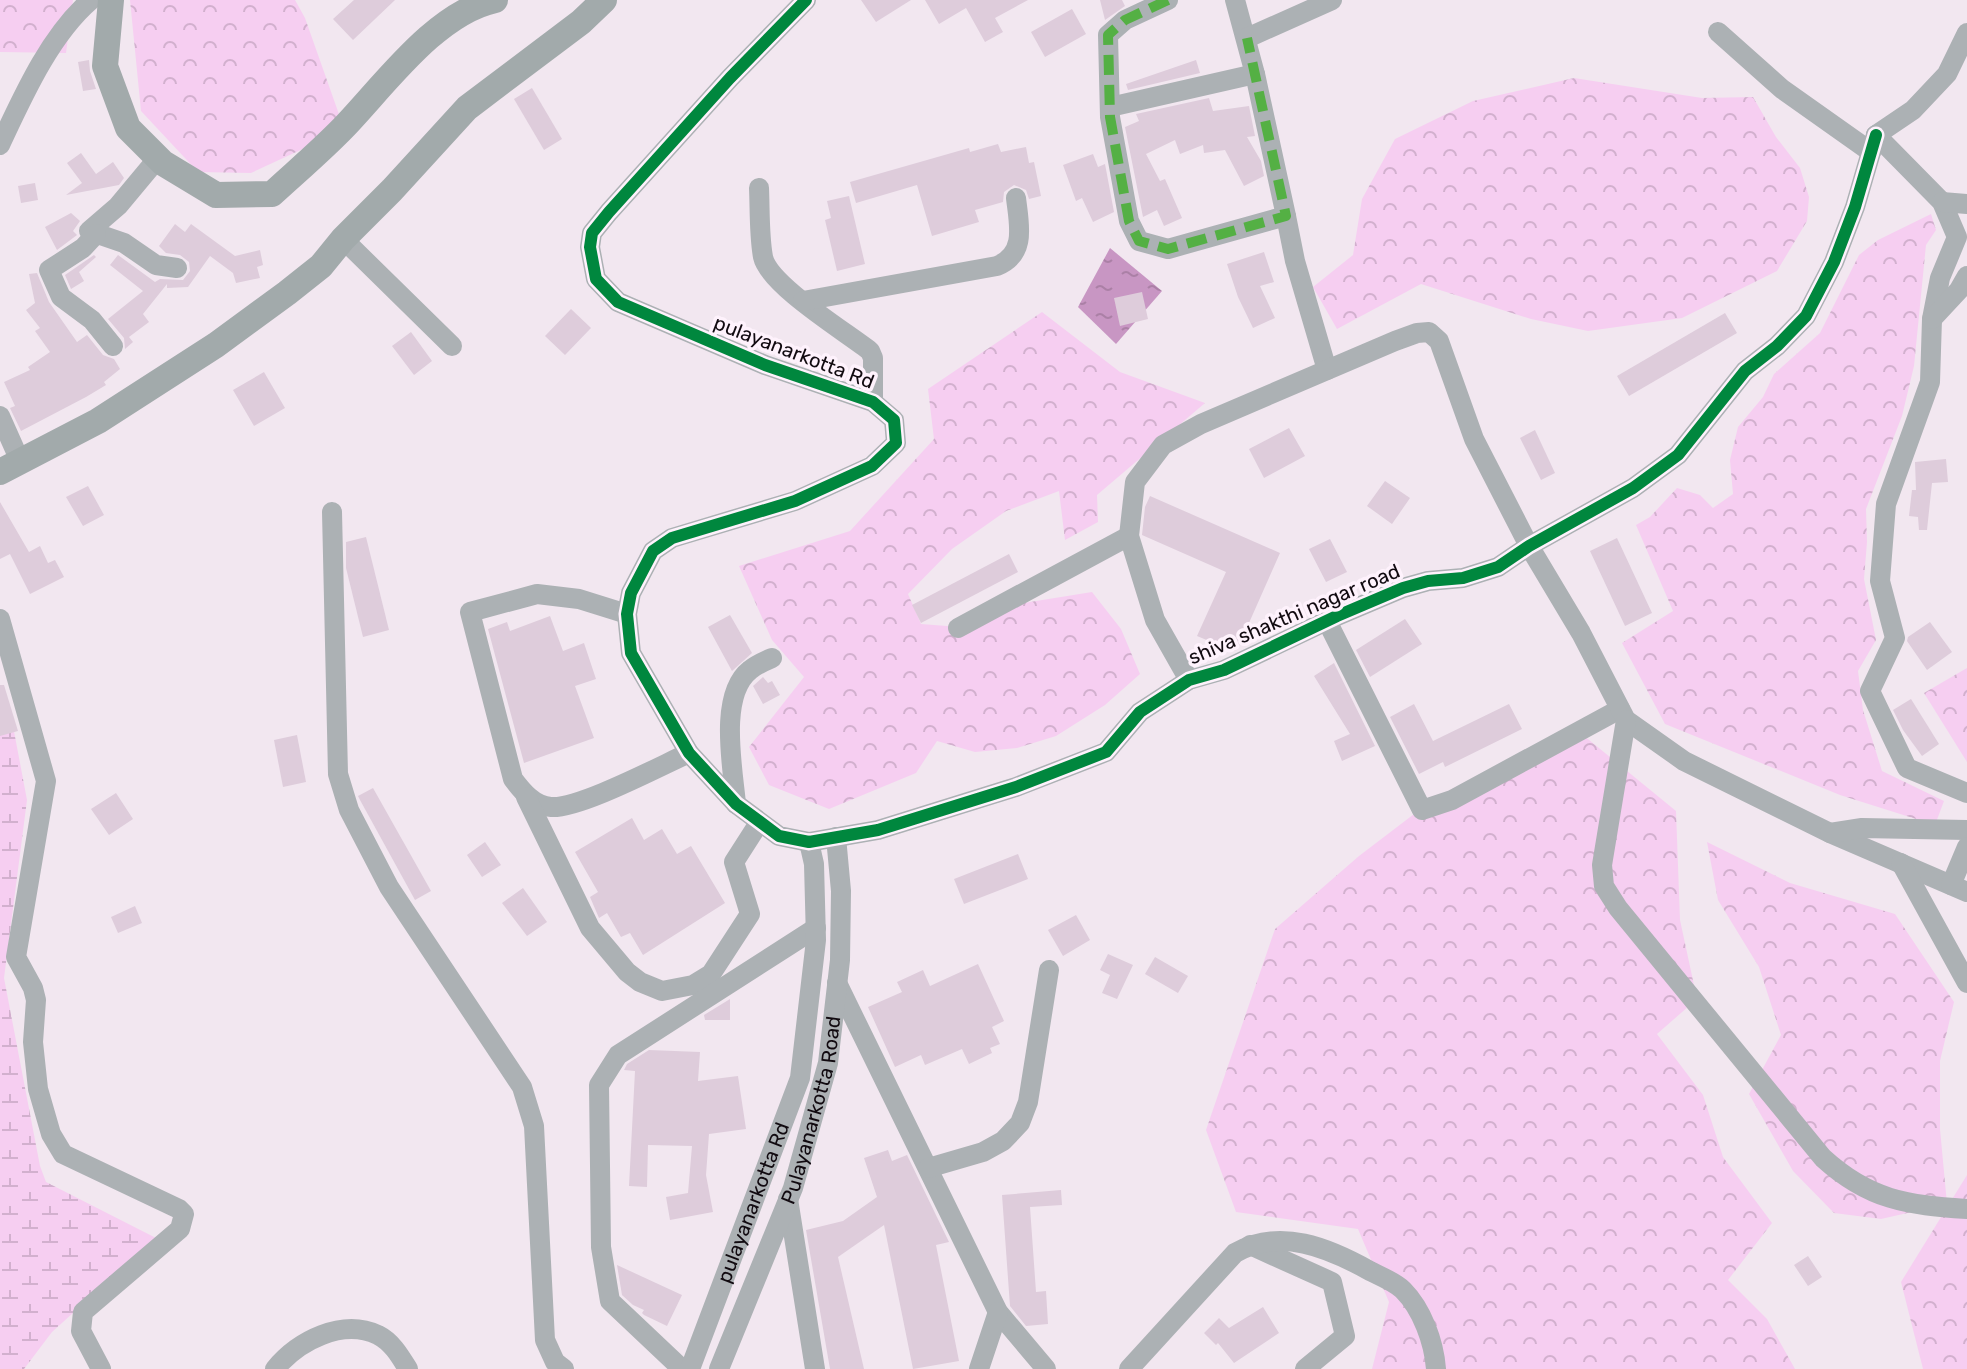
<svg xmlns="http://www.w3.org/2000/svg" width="1967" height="1369" font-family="Rubik,sans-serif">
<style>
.forest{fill:url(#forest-crowns)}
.wetland{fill:url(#wetland-marsh)}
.water{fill:url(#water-ripples)}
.building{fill:#deccdb}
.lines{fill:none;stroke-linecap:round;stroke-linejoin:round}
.minor{stroke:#acb1b4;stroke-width:20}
.major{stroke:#a2aaab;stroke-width:26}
.quiet{stroke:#54b044;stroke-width:10;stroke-dasharray:20 10;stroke-linecap:butt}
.cycleway-casing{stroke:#fef2fc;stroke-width:17}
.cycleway{stroke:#00873e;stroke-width:12}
.labels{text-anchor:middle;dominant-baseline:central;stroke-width:7;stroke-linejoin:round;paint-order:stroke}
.street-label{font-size:20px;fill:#110a10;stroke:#fef2fc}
</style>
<defs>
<pattern id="forest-crowns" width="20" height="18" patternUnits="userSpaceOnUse" patternTransform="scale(2)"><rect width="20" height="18" fill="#f6cef1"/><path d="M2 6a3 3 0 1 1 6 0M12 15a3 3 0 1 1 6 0" fill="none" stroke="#d2b0ce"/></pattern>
<pattern id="wetland-marsh" width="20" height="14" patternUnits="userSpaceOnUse" patternTransform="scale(2)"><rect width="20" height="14" fill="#f6cef1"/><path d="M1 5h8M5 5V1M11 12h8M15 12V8" fill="none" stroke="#d2b0ce"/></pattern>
<pattern id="water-ripples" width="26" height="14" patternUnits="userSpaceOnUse" patternTransform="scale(2)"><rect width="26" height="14" fill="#c896c3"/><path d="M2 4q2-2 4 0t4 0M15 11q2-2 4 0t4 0" fill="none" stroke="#ab80a6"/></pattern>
</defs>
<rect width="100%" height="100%" fill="#f2e7f0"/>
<g class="forest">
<polygon points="0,0 73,0 66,53 0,52"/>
<polygon points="130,0 295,0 305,18 341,120 307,147 251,173 198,172 141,111"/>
<polygon points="1574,78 1702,98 1753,97 1776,137 1800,168 1809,197 1807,221 1777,271 1682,318 1588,331 1531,319 1421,284 1337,329 1313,287 1353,255 1362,199 1395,139 1473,101"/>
<polygon points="1931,214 1936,230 1926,245 1914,366 1902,416 1866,509 1867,542 1864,579 1876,640 1858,671 1863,710 1882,771 1944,801 1935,825 1840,795 1665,724 1622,643 1673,611 1636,525 1650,517 1677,488 1700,495 1713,508 1733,494 1730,460 1738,427 1763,397 1774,374 1820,333 1859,255 1878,240"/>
<polygon points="1042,312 1120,372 1205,403 1097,495 1098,522 1065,540 1059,491 1006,511 952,549 908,594 921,624 973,628 1012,605 1092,592 1121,629 1140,674 1105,705 1056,736 1017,748 975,752 937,741 916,773 829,809 769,785 749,747 804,677 772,640 739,566 850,531 934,439 928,389"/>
<polygon points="1967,668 1967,762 1924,693"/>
<polygon points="1572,726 1676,811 1680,920 1697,999 1657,1034 1703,1095 1723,1157 1772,1223 1728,1280 1767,1319 1795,1369 1372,1369 1389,1302 1358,1229 1236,1212 1206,1130 1275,929 1359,856 1439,795 1501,767"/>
<polygon points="1707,842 1790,883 1895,914 1954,1002 1940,1061 1940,1129 1947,1204 1881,1219 1834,1213 1793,1171 1749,1094 1781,1035 1759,967 1718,900"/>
<polygon points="1967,1175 1967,1369 1923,1369 1901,1282"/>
</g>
<polygon class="wetland" points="13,726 27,800 4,978 40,1166 46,1182 156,1238 52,1332 24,1369 0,1369 0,727"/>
<polygon class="water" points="1110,248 1162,291 1116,344 1078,307"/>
<g class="building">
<polygon points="354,0 395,0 353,40 333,19"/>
<polygon points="861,0 911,0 876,22"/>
<polygon points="925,0 1028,0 995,18 1003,32 985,42 966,8 939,24"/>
<polygon points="1100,0 1122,0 1125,6 1105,20"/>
<polygon points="1072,9 1086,34 1045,57 1031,32"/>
<polygon points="89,60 90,71 96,89 83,91 78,62"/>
<polygon points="1196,60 1200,73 1128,90 1126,84"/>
<polygon points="532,88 562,139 544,150 514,99"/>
<polygon points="1209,98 1213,111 1249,106 1255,136 1247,137 1261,161 1264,176 1244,186 1225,150 1204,153 1203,145 1180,154 1175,140 1146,154 1160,181 1165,179 1182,218 1164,226 1157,210 1143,217 1125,127 1139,121 1136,114"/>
<polygon points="998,144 1001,152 1026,147 1029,163 1034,162 1041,196 1029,199 1026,190 1014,185 1004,192 1003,202 975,210 979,222 932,236 917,185 856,203 850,182 969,148 970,152"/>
<polygon points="81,153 96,174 113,162 124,178 119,185 66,195 82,183 67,163"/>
<polygon points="1093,154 1098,167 1105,164 1114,212 1093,222 1082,198 1076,201 1063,165"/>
<polygon points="35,183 38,200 21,203 18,186"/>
<polygon points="849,196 865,264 837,271 825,220 831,218 827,201"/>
<polygon points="71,213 80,221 73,231 77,235 57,250 45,227"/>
<polygon points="175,224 185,232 191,224 235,256 260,250 263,265 257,267 260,278 236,283 233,273 210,256 188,287 167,288 167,284 143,314 149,322 129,337 133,342 125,349 124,338 108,319 143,291 110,265 118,255 155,282 160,279 183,280 190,271 189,262 180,255 166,253 159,246"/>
<polygon points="1264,252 1274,282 1260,286 1275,318 1253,328 1238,297 1227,264"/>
<polygon points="94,255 96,257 79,272 84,281 71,289 65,275"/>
<polygon points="37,273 49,302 77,342 87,335 103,355 114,359 120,369 104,382 106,385 86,397 21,431 10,408 15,406 4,382 30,370 28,367 50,352 35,331 40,328 26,310 35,303 29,274"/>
<polygon points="1142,292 1148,319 1120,326 1114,298"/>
<polygon points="571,309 591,328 565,355 545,336"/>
<polygon points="1725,313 1737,333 1629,396 1617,376"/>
<polygon points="411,332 432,361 414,375 392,346"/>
<polygon points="264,372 285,408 254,426 233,390"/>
<polygon points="1289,428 1305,456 1264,478 1249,449"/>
<polygon points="1535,430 1555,473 1541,480 1520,438"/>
<polygon points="1946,459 1948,482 1932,483 1927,530 1919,530 1918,517 1909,516 1912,490 1916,490 1915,462"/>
<polygon points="1385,481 1410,498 1392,524 1367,506"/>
<polygon points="88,486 104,515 83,526 66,497"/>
<polygon points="1150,496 1280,553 1237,650 1233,651 1197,636 1226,572 1142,535 1145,507"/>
<polygon points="0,502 29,552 40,546 48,563 55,560 64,577 30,594 10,554 0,559"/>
<polygon points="366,537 389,630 363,637 346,568 346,542"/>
<polygon points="1617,538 1652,613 1625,626 1590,551"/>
<polygon points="1330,539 1347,572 1326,582 1309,549"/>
<polygon points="1009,554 1018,572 921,623 912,605"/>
<polygon points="730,615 752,653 732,671 708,627"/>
<polygon points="550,616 563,651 584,643 596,679 575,686 594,738 524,763 488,629 507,622 510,631"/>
<polygon points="1405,619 1422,644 1370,677 1356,650"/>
<polygon points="1930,622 1952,652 1927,670 1907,641 1908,637"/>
<polygon points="1334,663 1375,746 1342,761 1334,741 1350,734 1314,676"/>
<polygon points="763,677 768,683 772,681 780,695 763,704 753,686"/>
<polygon points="0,685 4,685 18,731 0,736"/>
<polygon points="1911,699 1939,744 1922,756 1903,730 1893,710"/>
<polygon points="1414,704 1433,741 1509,704 1522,729 1445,767 1443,762 1419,774 1390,717"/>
<polygon points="297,735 306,782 283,787 274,740"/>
<polygon points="373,788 431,891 415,900 360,800 358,796"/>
<polygon points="116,793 133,819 109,835 91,809"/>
<polygon points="632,818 644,840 662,829 677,854 691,846 725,903 643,955 630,933 621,937 607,913 599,918 590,897 598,892 575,852"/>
<polygon points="485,842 501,865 482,877 467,855"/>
<polygon points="1018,854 1028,879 964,904 954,879"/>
<polygon points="523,888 547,922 527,936 502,903"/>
<polygon points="135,906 142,923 118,933 111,917"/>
<polygon points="1076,915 1090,940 1063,956 1048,930"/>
<polygon points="1108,954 1133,965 1117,999 1102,993 1110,975 1100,970"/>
<polygon points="1155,957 1188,976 1178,993 1145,974"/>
<polygon points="978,964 1004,1021 992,1027 1000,1044 990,1048 992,1053 969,1064 962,1049 925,1065 921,1055 895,1067 868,1007 902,992 897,982 923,970 930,986"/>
<polygon points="730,999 730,1020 705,1020 704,1015"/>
<polygon points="649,1050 700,1052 698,1081 738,1076 746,1129 709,1134 706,1175 713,1212 670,1220 666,1197 688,1193 692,1146 648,1145 647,1187 629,1186 635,1071 624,1070 627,1064"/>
<polygon points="888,1150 892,1161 907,1155 949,1242 936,1245 959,1361 913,1369 884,1225 838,1257 864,1369 830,1369 806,1230 843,1221 877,1197 864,1158"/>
<polygon points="1061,1190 1062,1205 1030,1207 1036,1292 1046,1291 1048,1324 1026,1326 1010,1306 1002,1195"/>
<polygon points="1808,1256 1822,1277 1808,1286 1794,1265"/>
<polygon points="617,1265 682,1295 667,1326 644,1315 642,1313 644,1310 633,1305 622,1295"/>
<polygon points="1263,1307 1279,1333 1234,1363 1218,1343 1216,1345 1204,1333 1219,1318 1229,1328"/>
</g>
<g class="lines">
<g class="minor">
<polyline points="806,0 730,78 609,212 592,233 590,247 596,279 618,302 765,365 873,402 894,420 896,443 872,466 795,501 672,538 653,551 631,593 627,614 631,653 689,753 736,804 779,836 809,842 878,830 1016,787 1106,752 1140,712 1189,680 1224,670 1337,616 1403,588 1428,581 1463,578 1498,567 1529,546 1633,488 1678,455 1745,371 1777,346 1806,316 1834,262 1855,207 1876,135"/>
<polyline points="1168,0 1125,20 1108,35 1110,117 1129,221 1139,241 1168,249 1286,216 1255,74 1235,0"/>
<polyline points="1718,32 1782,89 1871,152"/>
<polyline points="1247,38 1332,0"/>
<polyline points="1110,107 1255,74"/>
<polyline points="1876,135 1942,202 1957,237 1940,278 1932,319 1930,382 1886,504 1880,581 1895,638 1870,691 1907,768 1967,793"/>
<polyline points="1876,135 1913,110 1947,74 1967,33"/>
<path d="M 0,145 C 23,96 50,35 91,0"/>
<polyline points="158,158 118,206 89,231 124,243 156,265 177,268"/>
<path d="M 759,188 C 760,210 759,235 763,257 C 769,285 846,332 870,351 L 873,358 L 873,402"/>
<polyline points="1942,202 1967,204"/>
<polyline points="1286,216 1295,261 1327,370"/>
<polyline points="96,234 83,248 49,270 61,297 92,320 113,346"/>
<polyline points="343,239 452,346"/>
<path d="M 803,301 L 997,266 C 1027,254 1019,224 1016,198"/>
<polyline points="1932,319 1959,290 1967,276"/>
<polyline points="0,416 20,461"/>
<polyline points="332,512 338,774 349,810 389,887 522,1087 534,1126 545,1340 555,1362 564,1369"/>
<path d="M 627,614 L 579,599 L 537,594 L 470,612 L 513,779 C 522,791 534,806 551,807 C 579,809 660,766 689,753"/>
<polyline points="0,619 46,781 16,957 33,988 36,1000 33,1042 38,1089 51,1134 63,1154 179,1209 184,1214 180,1229 83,1312 81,1331 101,1369"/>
<polyline points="1327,621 1422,810 1452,800 1620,709"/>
<polyline points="958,628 1129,536"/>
<polyline points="1189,680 1155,620 1129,536 1135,482 1163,445 1201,424 1395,341 1417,333 1429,332 1439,341 1474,439 1529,546 1581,633 1626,720 1684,761 1830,833 1967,892"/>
<path d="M 1626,720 L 1602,865 L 1604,886 L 1618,908 L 1823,1158 C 1869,1200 1907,1205 1967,1209"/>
<polyline points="526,797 590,928 627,972 640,982 662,991 693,985 711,974 750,914 734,862 759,823"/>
<path d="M 736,804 C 733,769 718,695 750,670 C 756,665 765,661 772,658"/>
<polyline points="1830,833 1862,828 1967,830"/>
<polyline points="1901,863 1967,983"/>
<polyline points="1951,885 1967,847"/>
<polyline points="837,983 998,1312 1046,1369"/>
<polyline points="928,1168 983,1152 1003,1141 1020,1123 1028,1102 1049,970"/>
<polyline points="788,1199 815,1369"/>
<polyline points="1250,1245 1332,1282 1345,1336 1305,1369"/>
<path d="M 275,1369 C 298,1341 342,1318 378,1335 C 392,1342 400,1356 408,1369"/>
<polyline points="682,1369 610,1301 601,1247 599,1085 618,1055 816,928"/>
<path id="s1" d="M 690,1369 L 800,1078 L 816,940 L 814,864 L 809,842"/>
<path id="s2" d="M 719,1369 L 793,1188 L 828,1063 L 840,960 L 841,891 L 836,837"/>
<polyline points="979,1369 998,1312"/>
<path d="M 1129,1369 L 1235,1253 C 1280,1227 1329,1248 1370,1271 C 1380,1276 1395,1282 1403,1290 C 1422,1309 1434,1342 1436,1369"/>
</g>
<g class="major">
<path d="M 111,0 L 105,66 L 128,128 L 163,163 L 216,195 L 272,194 C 297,171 322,150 345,126 C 386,83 436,13 495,0"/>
<polyline points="0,472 98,421 216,345 287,293 321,266 343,239 392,190 467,108 581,22 604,0"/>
</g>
<polyline class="quiet" points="1168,0 1125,20 1108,35 1110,117 1129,221 1139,241 1168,249 1286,216 1247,38"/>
<defs>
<polyline id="cycleway" points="806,0 730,78 609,212 592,233 590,247 596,279 618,302 765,365 873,402 894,420 896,443 872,466 795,501 672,538 653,551 631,593 627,614 631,653 689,753 736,804 779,836 809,842 878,830 1016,787 1106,752 1140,712 1189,680 1224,670 1337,616 1403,588 1428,581 1463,578 1498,567 1529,546 1633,488 1678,455 1745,371 1777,346 1806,316 1834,262 1855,207 1876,135"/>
</defs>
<use href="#cycleway" class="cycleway-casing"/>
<use href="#cycleway" class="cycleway"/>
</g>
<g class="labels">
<g class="street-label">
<text transform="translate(794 352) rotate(21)">pulayanarkotta Rd</text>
<text transform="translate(1294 614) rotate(-23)">shiva shakthi nagar road</text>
<text stroke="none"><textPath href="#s2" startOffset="276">Pulayanarkotta Road</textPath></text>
<text stroke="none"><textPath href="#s1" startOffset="178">pulayanarkotta Rd</textPath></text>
</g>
</g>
</svg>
